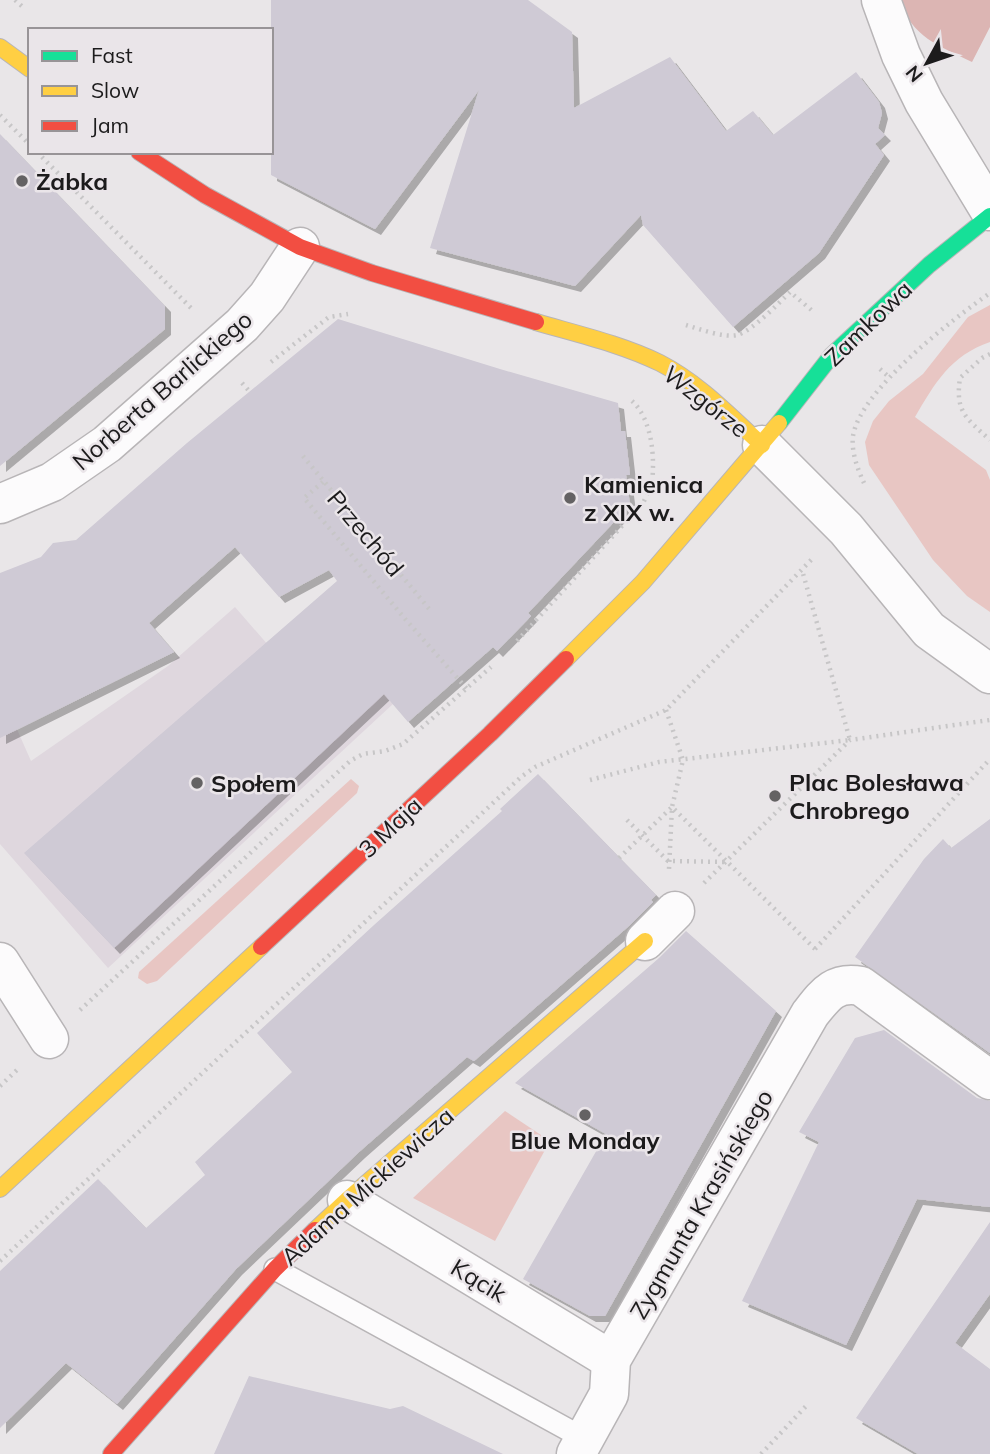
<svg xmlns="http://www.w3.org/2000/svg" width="990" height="1454" font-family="Mulish,sans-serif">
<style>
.built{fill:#dfd7de}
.green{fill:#e8c6c3}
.forest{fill:#dcb5b3}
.building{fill:#cfcad5;filter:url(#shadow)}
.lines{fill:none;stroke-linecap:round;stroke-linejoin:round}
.lane-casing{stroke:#b8b5b7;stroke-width:24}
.street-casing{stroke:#b8b5b7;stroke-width:41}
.fast-casing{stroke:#b8b5b7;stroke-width:18}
.slow-casing{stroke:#b8b5b7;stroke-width:18}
.jam-casing{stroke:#b8b5b7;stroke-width:18}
.path{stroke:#c7c6c7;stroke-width:4.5;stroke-dasharray:2 5;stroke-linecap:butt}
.lane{stroke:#fcfbfc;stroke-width:21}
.street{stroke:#fcfbfc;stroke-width:38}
.fast{stroke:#16e098;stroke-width:16}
.slow{stroke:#ffcf43;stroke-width:16}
.jam{stroke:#f24e42;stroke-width:16}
.poi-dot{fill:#646263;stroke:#eae5e9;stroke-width:2.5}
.labels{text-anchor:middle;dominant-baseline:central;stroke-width:5;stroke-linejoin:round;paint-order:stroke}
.poi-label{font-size:24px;font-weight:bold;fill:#1c1b1c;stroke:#eae5e9;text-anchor:start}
.street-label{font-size:24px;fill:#1c1b1c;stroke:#eae5e9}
</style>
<defs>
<filter id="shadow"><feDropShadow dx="6" dy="6" stdDeviation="0" flood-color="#0004"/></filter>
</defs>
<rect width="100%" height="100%" fill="#e9e6e8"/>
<polygon class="built" points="235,607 315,699 359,664 393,704 108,968 0,844 0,691 31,761 168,666"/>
<g class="green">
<path d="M 990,305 L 990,342 C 950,356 935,383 915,417 L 986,470 L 990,480 L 990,612 L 967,596 L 933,560 L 869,465 L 865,442 L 873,421 L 889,401 L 923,374 L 968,317 Z"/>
<polygon points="351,779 359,786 357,793 157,981 147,984 138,978 139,972"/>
<polygon points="505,1111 550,1141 495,1241 413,1198"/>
</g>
<path class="forest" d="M 899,0 L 990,0 L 990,27 L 972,62 C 938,45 913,38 899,0 Z"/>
<g class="building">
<polygon points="271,0 528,0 572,32 574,108 670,57 726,131 753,111 773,135 856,72 879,102 882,113 878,128 885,135 875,144 884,155 819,253 733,327 643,225 641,215 575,286 430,248 479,90 375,229 271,175"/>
<polygon points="0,134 165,306 165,329 0,466"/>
<polygon points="338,319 500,369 618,403 621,431 625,431 630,475 626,475 630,505 528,613 531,616 497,651 493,647 408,722 384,694 114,948 24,853 337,581 329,570 279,597 235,547 149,623 174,652 0,738 0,573 41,557 53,543 76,540 187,443"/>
<polygon points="538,774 656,895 651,900 653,902 630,925 474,1061 467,1057 359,1152 236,1269 117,1404 66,1363 0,1428 0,1271 98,1179 146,1228 205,1175 195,1162 292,1072 257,1033 374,925 502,811 500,809"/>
<polygon points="990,819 990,1053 855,957 924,859 943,839 951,848"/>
<polygon points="686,931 776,1011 605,1316 590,1316 523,1279 606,1134 515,1083 659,958"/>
<polygon points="884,1030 977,1098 990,1101 990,1207 917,1199 846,1345 742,1301 819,1142 799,1132 855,1038"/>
<polygon points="990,1222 990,1294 955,1343 990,1369 990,1454 918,1454 856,1418"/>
<polygon points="249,1376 390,1409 403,1406 503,1454 214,1454"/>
</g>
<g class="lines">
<defs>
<polyline id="lane" points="275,1269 585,1439"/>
<g id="street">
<polyline points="881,0 901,55 924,102 990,211"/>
<polyline points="762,445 846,529 929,630 990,674"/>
<polyline points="0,504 52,482 107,444 242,325 267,297 300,247"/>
<polyline points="645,941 675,911"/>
<polyline points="0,962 49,1039"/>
<polyline points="347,1200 611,1360"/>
<path d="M 576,1454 L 609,1394 L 611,1360 L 810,1014 C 825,995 834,981 861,986 L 990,1080"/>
</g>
<polyline id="fast" points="779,423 832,355 929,265 990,216"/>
<g id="slow">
<polyline points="0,47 30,69"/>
<path d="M 536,322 C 577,334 621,344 660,363 C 699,383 730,416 762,445"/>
<polyline points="566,659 643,582 779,423"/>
<polyline points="0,1189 261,947"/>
<polyline points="315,1230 347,1200 645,941"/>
</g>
<g id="jam">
<polyline points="139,152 205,195 300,247 372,273 536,322"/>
<polyline points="261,947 490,734 566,659"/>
<polyline points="111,1454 275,1269 315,1230"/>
</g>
</defs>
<use href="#lane" class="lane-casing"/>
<use href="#street" class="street-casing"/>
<use href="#fast" class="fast-casing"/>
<use href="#slow" class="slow-casing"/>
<use href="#jam" class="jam-casing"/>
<g class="path">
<polyline points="15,0 25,9"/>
<polyline points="0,115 30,145"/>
<polyline points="37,152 191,308 190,311"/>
<path d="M 686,325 C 699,329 724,338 737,335 C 751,332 779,303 790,292 L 815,313"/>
<path d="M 990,354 L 982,358 L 960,378 C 955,412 966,418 990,440"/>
<polyline points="271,362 329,317 348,314"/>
<polyline points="880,369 890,378"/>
<polyline points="242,383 251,393"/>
<polyline points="303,456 430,610"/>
<polyline points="323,482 304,498 406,620 467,689"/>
<path d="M 864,483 C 858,470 851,452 853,436 C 860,390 953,319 990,293"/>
<path d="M 517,641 L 643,503 C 646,497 650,489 652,482 C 655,457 652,419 632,401"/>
<polyline points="666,710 683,760 672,807 669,869"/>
<polyline points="590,780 659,762 850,740 802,570"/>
<polyline points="627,820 668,861 725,862"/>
<polyline points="619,858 672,807 815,949"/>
<polyline points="704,883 850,740 990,720"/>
<polyline points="815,949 990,759"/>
<polyline points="80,1010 350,761 363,754 385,751 403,744 491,667"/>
<polyline points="0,1086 18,1069"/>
<polyline points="0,1261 521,777 535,767 666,710 813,558"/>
<polyline points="761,1454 808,1404"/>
</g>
<use href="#lane" class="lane"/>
<use href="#street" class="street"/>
<use href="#fast" class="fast"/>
<use href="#slow" class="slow"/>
<use href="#jam" class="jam"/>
</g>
<g class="poi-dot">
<circle cx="22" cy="181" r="7"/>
<circle cx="570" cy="498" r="7"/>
<circle cx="197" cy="783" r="7"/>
<circle cx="775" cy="796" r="7"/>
<circle cx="585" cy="1115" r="7"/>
</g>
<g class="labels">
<g class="poi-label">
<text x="36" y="181">Żabka</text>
<text x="584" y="484">Kamienica<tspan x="584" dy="28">z XIX w.</tspan></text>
<text x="789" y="782">Plac Bolesława<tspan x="789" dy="28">Chrobrego</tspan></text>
<text x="211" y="783">Społem</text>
<text x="585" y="1140" text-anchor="middle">Blue Monday</text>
</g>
<g class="street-label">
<text transform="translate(868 323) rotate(-44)">Zamkowa</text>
<text transform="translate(162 390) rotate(-41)">Norberta Barlickiego</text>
<text transform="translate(706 401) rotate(38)">Wzgórze</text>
<text transform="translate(366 533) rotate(50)">Przechód</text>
<text transform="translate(390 827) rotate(-43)">3 Maja</text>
<text transform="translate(367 1186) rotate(-42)">Adama Mickiewicza</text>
<text transform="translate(701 1204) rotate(-60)">Zygmunta Krasińskiego</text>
<text transform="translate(479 1280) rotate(31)">Kącik</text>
</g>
</g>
<rect x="28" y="28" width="245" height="126" fill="#eae5e9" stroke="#989497" stroke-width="2"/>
<rect x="42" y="51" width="35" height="10" fill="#16e098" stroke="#989497" stroke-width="2"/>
<text x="91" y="63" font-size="21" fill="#1c1b1c">Fast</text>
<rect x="42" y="86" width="35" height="10" fill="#ffcf43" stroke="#989497" stroke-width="2"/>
<text x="91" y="98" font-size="21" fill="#1c1b1c">Slow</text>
<rect x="42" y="121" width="35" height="10" fill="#f24e42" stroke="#989497" stroke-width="2"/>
<text x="91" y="133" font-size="21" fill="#1c1b1c">Jam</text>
<g transform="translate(927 63) rotate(230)" stroke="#eae5e9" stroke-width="5" paint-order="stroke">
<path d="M0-5L12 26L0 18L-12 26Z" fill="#1c1b1c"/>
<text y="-10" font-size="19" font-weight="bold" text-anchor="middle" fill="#1c1b1c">N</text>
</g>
</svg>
